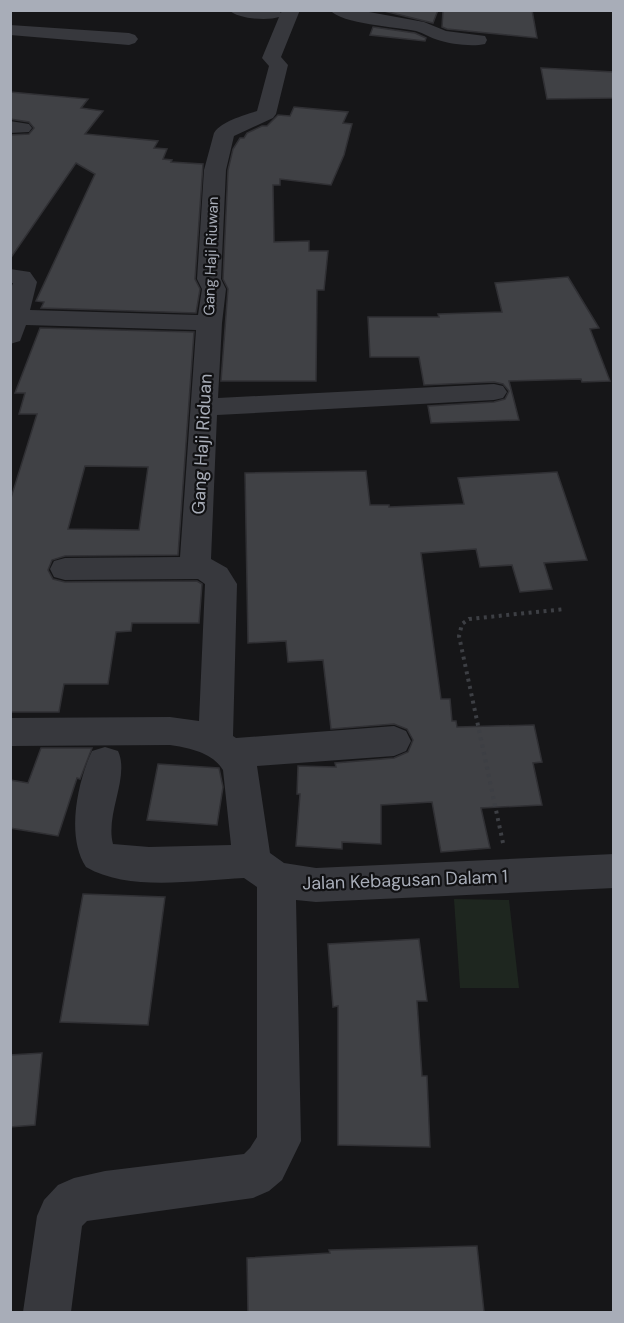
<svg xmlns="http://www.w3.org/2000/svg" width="624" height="1323" font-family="'DM Sans',sans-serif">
  <rect width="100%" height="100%" fill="#161618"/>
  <path fill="#1e261f" d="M454,899L509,900L519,988H460Z"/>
  <g fill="#404145" stroke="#303034" stroke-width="1.5" fill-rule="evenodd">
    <path d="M380,10H438L433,23Z"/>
    <path d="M443,10H532L537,38L447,29L442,27Z"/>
    <path d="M373,27L415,33L426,38L425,41L370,35Z"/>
    <path d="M541,68L614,72V98L547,99Z"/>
    <path d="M10,92L88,99L81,108L103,111L85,134L158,141L154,148L167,149L163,159L172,160L171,162L203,164L195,279L200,289L196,313L41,308L44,302L36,301L95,174L76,163L10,259V135L29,134L34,128L29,122L10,119Z"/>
    <path d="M294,107L348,112L343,123L352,124L344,155L331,185L280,179V185H273L274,242L309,241V251H328L324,290H317L316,381H221L228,289L223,279L228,170L233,149L240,138H244L247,133L262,126H267L278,115L290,116Z"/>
    <path d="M568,277L599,328L590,329L610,381L582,382L581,379L509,381L519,420L431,423L428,406L494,402L505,399L509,391L503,384L494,382L424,385L419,357H370L368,317H439L438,314L502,312L495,283Z"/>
    <path d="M40,328L194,332L178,555L65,556L52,560L48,570L53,579L65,582L197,581L202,584L199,623H132L131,631L116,632L108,684H64L59,712H10V501L37,414H19L25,393H15ZM85,466L148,467L139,530L68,529Z"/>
    <path d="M366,471L370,505H389V507L464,504L458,478L557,472L587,560L544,563L552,589L520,592L512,565L480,567L476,549L421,553L441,699H450L452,721H456L457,727L534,725L542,762L533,763L542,805L481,808L490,848L441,852L432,802L381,805V844L342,842V849L296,846L300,794H297L298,766L336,767L335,763L394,758L408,752L413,740L407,729L394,724L331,729L323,660L288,662L286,641L248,643L245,473Z"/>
    <path d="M41,748H92L80,779L77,778L58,836L10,828V780L28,783Z"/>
    <path d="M158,764L219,768L223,787L217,825L147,820Z"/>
    <path d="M83,894L165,897L148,1025L60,1022Z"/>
    <path d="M419,939L427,1001H417L422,1076H427L430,1147L338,1145V1006L333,1007L328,944Z"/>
    <path d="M42,1053L35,1125L10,1127V1055Z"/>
    <path d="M477,1246L484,1312H248L247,1258L330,1253L329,1250Z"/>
  </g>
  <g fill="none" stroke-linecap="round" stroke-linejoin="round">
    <path stroke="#3d3f44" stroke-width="4" stroke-dasharray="3 4.5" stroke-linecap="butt" d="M503,843L459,636L462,624L469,619L565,609"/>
    <g fill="#37383d" fill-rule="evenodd">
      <path d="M229,10H278L281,13L282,10H300L281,57L288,65L276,114L273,118L234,136L226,170L221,279L226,289L222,323L218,398L494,384L503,386L507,392L503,398L494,400L217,415L211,559L227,568L237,584L233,736L236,738L394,726L406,731L411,741L406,751L394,756L257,766L270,853L284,863L316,868L614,854V888L316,902L296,900L301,1141L282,1180L269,1191L253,1198L87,1221L82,1226L71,1312H23L37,1216L44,1200L58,1185L74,1178L105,1171L244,1154L250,1148L257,1137V887L244,878C196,880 128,892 86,867C66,837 77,783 92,751L105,747L118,751C130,777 105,814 113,844L149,847L231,845L223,770C212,752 189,748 170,745L10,746V718L170,717L199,721L205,584L198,579L65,580L54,577L50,569L54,561L65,558L180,557L196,330L26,325L20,341L10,344V291L13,283H10V269L30,272L37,282L30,310L198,315L202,289L197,279L204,170L214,133C222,121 243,116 257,111L269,66L262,58L279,17C268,21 237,19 229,10Z"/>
      <path d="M330,10H358L424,22L446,31L485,36L487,40L485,44C472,47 450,44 438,40C430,38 424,33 416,31C397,27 341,24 330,10Z"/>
      <path d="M10,25L129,33L135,35L138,39L135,43L129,45L10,35Z"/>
      <path d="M10,121L29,124L32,128L29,132L10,133Z"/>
    </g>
  </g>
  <g text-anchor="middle" stroke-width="4.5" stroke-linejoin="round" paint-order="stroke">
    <g font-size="15" fill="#a8adb8" stroke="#111113">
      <text transform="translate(211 256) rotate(-88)" y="5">Gang Haji Riuwan</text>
    </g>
    <g font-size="18" fill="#a8adb8" stroke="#111113">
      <text transform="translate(202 444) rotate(-87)" y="6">Gang Haji Riduan</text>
      <text transform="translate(405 880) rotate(-2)" y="6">Jalan Kebagusan Dalam 1</text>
    </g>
  </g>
  <rect width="624" height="1323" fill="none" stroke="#a8adb8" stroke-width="24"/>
</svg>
